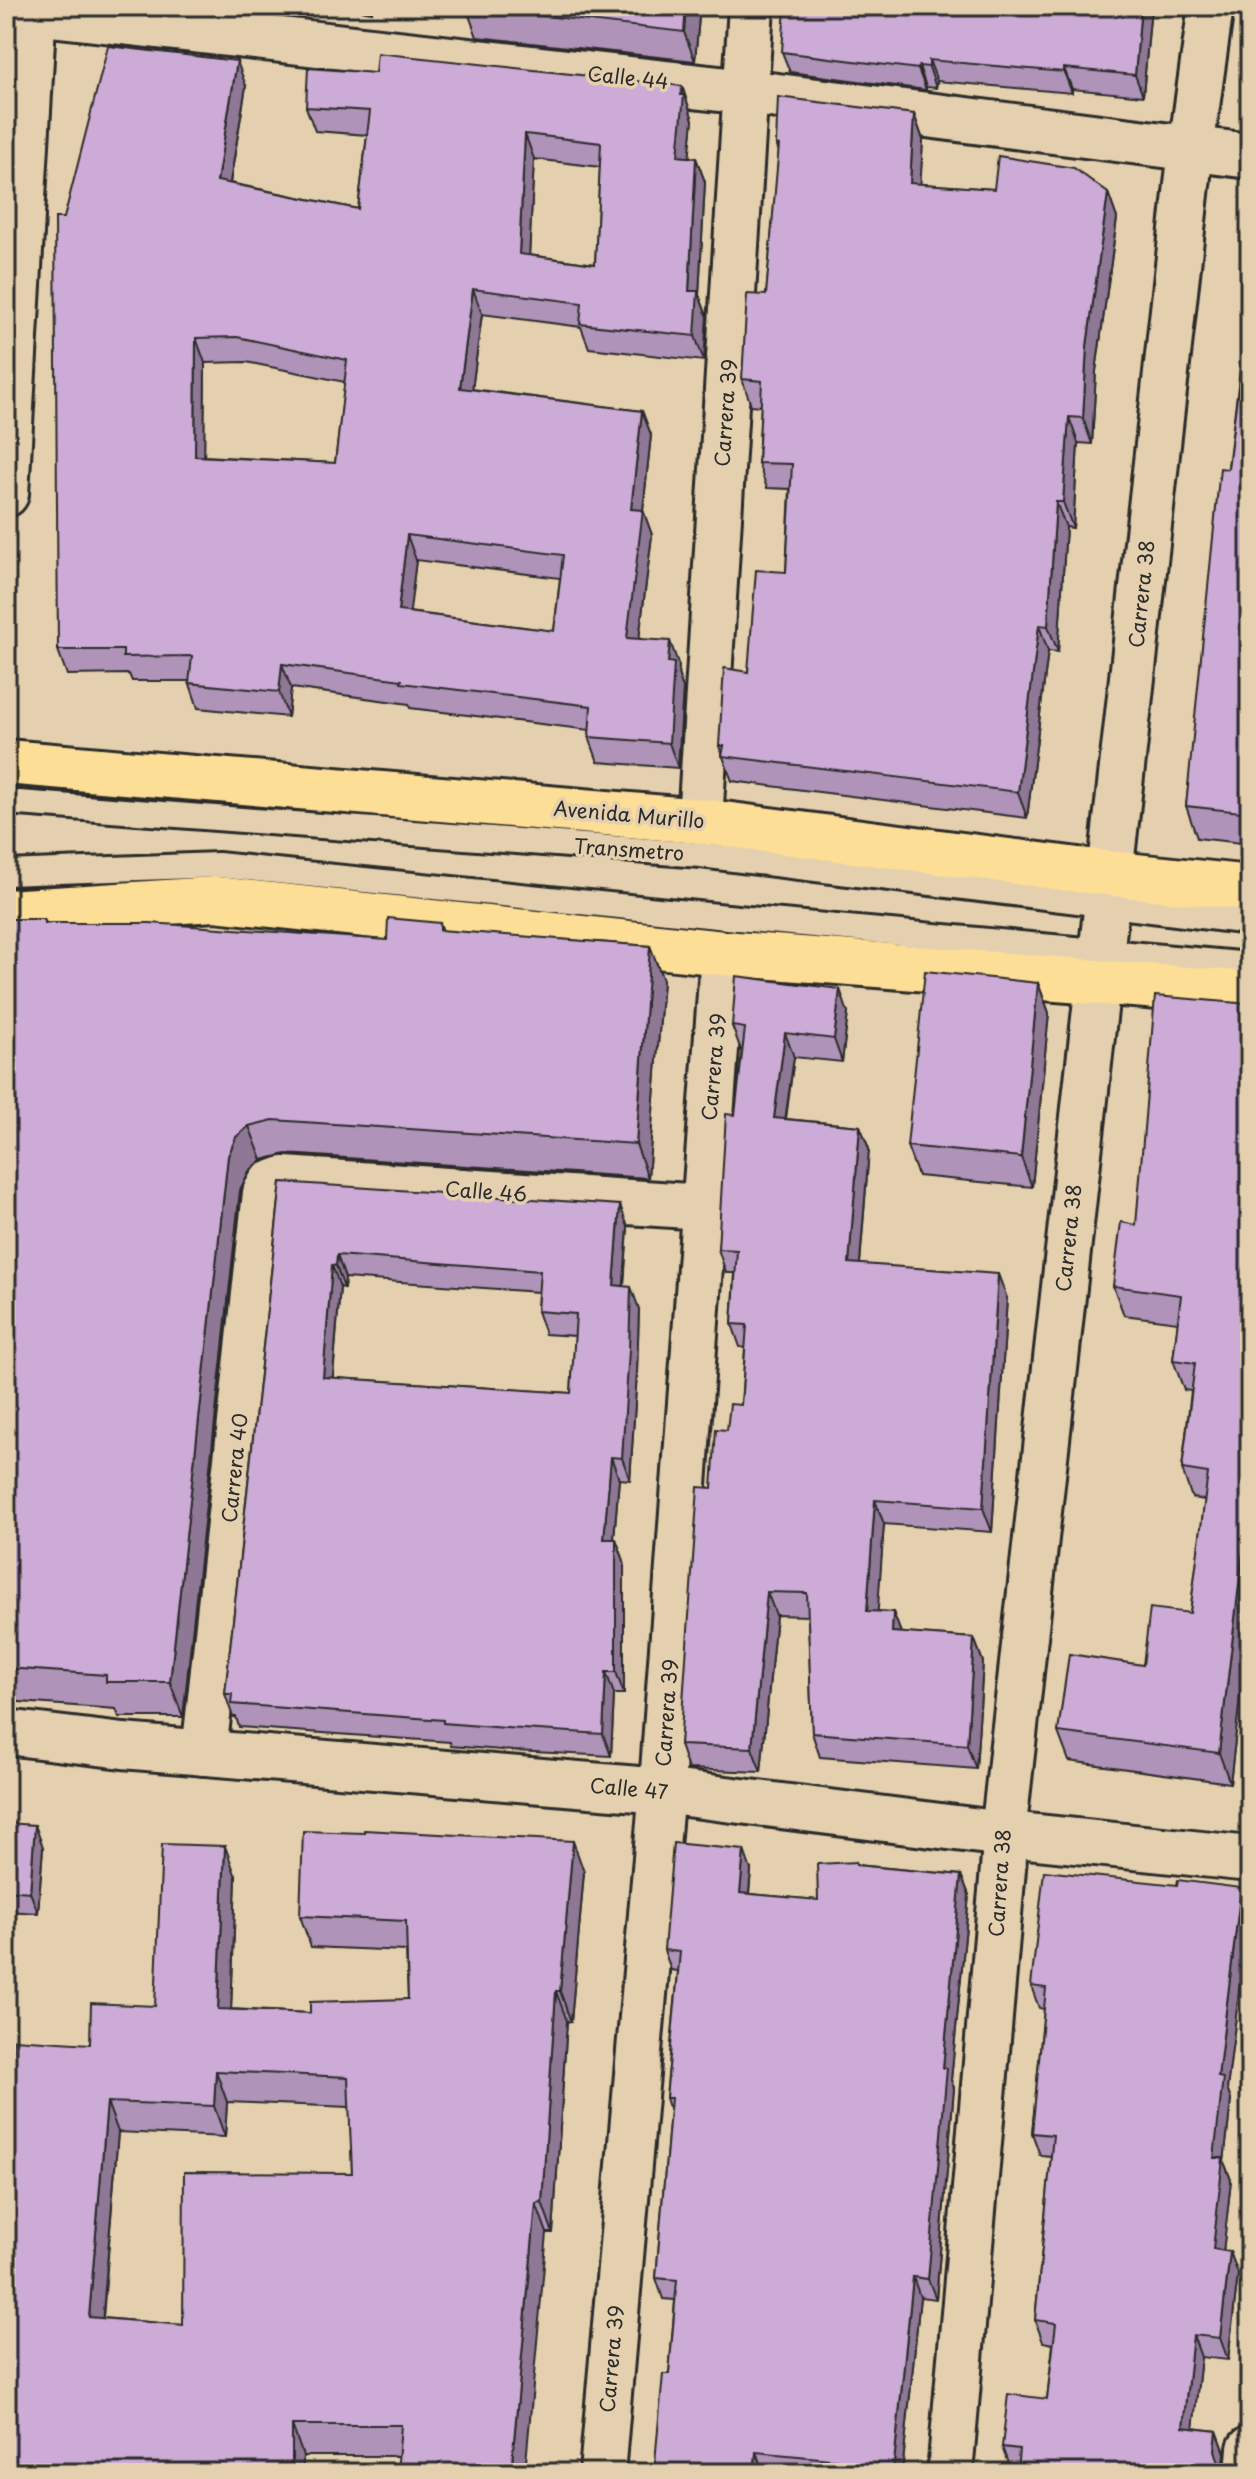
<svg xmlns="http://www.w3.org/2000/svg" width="1256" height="2479" font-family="'Playpen Sans',sans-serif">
  <rect width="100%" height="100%" fill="#e4d0ae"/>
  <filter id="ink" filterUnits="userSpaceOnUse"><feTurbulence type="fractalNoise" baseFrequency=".0125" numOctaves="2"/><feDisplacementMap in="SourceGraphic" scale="16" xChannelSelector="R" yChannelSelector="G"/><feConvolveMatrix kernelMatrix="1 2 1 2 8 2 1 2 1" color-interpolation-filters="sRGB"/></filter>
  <g filter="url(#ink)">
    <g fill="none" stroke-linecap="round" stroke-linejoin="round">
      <defs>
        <g id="service">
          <path d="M6,802L701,855L1250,922"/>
          <path d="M6,873L218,865L727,917L1250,965"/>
        </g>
        <g id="minor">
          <path d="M6,9L746,92L1250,156"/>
          <path d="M700,821L751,6"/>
          <path d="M6,1732L123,1746L662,1791L980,1831L1250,1859"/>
          <path d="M204,1753L265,1193L270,1184L284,1179L703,1207"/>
          <path d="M602,2473L660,1812L723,953"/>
          <path d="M1248,2473L1250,2449"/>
        </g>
        <path id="tertiary" d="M6,494L34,6"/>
        <path id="secondary" d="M950,2473L1004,1857L1003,1834L1191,149L1211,6"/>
        <g id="primary">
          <path d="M6,762L700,821L1078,870L1250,888"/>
          <path d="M6,912L215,899L723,953L1250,994"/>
        </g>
      </defs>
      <use href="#service" stroke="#2b2b2b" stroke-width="30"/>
      <use href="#minor" stroke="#2b2b2b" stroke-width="50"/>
      <use href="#tertiary" stroke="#2b2b2b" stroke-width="50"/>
      <use href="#secondary" stroke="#2b2b2b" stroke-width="50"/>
      <use href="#primary" stroke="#2b2b2b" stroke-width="50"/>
      <use href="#service" stroke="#e4d0ae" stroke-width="24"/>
      <use href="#minor" stroke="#e4d0ae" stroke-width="44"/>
      <use href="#tertiary" stroke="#e4d0ae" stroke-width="44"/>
      <use href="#secondary" stroke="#e4d0ae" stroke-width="44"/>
      <use href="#primary" stroke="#fdde96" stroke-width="44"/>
    </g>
    <g fill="#af93b8" stroke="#2b2b2b" stroke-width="2" fill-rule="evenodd">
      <path d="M339,6H373L372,12Z"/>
      <path d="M454,6H700L695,61L477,37L466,7Z"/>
      <path d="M1151,6L1143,96L1072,89V93L937,81L936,88L926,87V90L790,72L782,52Z"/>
      <path d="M375,73L682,86L693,120L689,157L696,158L705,182L699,295L707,316L704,361L589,348L581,327L482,314L472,389L642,411L651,435L643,510L652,535L639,639L679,666L678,674L683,688L678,768L598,762L589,737L590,730L410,708L409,704L291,688L288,717L198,708L189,681H132L129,674L67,675L58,650L64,218L246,86L230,183L358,209L367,135L315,131L306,107ZM534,159L600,167L595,264L529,255ZM246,362L345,382L335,463L204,456L205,363ZM416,560L560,578L554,631L409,612Z"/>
      <path d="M914,114L923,140L920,184L994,189L1108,193L1117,218L1096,371L1092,444L1078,443L1073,528L1066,527L1058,652L1048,651L1027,818L732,781L719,746L786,572L790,489L767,488L758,463L761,406L751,405L742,379L766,295L779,152L776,144Z"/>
      <path d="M1250,241V844L1197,838L1186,806L1246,321L1242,309Z"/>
      <path d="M6,919H44L46,923L387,940L440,923L443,931L650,946L663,980L648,1178L286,1154L262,1160L249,1171L240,1190L183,1717H119L116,1709L6,1701Z"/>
      <path d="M1038,983L1049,1013L1032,1187L918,1176L907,1146Z"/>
      <path d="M1250,1004V1611L1230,1783L1069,1761L1058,1732L1143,1665L1190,1613L1205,1500L1192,1498L1182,1469L1191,1391L1184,1390L1173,1360L1178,1322L1124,1315L1113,1286Z"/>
      <path d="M848,1013L842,1062L794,1057L786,1119L860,1126L869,1149L860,1264L1007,1298L992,1532L884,1524L877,1611L893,1612L901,1633L974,1638L983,1662L976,1769L820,1757L812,1733L808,1616L776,1615L761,1772L688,1769L680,1745L712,1488L727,1430L741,1405L745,1348L740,1347L732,1324L735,1273H726L718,1249L743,1050H741L732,1026Z"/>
      <path d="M281,1182L628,1227L624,1286L639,1309L637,1372L630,1480L619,1479L614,1539H616L624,1561V1694H614L611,1756L514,1751L451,1746L450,1742L239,1727L236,1717H233L225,1694ZM345,1278L538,1292L537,1311L545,1334L575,1336L571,1393L333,1378L340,1287L344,1288Z"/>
      <path d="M6,1823L43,1847L38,1913L6,1911Z"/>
      <path d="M856,1862L857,1865L961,1875L969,1895L951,2080L954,2088L936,2299L920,2297L902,2473H654L669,2374L675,2300L663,2299L656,2278L670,2111L666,2098L678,1971L671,1970L664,1950L751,1870L749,1894L818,1900Z"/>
      <path d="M584,1872L571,2022L567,2021L553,2233H547L398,2456H303V2473H6L12,2085L90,2044L155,2006L236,1877L231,2009L310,2013L408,1999L406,1951L311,1947L300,1916ZM227,2102L350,2107L352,2173L183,2325L103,2318L118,2132L225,2137Z"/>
      <path d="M1249,1910L1227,2089L1231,2100L1224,2162L1231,2180L1223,2251L1230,2252L1238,2274L1228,2360L1201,2357L1193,2428L1217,2431L1225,2453L1223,2473L1010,2469L1002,2447L1047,2399L1053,2344L1043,2342L1035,2320L1051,2156L1040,2155L1032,2133L1044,2009L1039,2008L1031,1986Z"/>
    </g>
    <g fill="#8f7896" stroke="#2b2b2b" stroke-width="2">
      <path d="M686,6H700L695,61L684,32Z"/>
      <path d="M1141,6H1151L1143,96L1135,75Z"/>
      <path d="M929,60L937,81L936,88L929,67Z"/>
      <path d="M237,61L246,86L226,206L217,181Z"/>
      <path d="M919,66L926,87V90L918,69Z"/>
      <path d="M1064,68L1072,89V93L1064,72Z"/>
      <path d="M682,86L693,120L687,181L678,156Z"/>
      <path d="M914,114L923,140L919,209L910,183Z"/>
      <path d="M525,134L534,159L528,279L519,254Z"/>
      <path d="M696,158L705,182L699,295L707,316L704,361L695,336L689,291Z"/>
      <path d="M1108,193L1117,218L1096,371L1092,444L1083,418L1087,346Z"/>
      <path d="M473,289L482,314L469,413L460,388Z"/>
      <path d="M196,338L205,363L204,481L195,456Z"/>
      <path d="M642,411L651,435L643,510L652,535L636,663L627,638L631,509Z"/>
      <path d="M1069,417L1078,443L1073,528L1063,502Z"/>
      <path d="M1056,502L1066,527L1058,652L1048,626Z"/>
      <path d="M407,535L416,560L407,636L398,611Z"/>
      <path d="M1039,625L1048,651L1027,818L1018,792Z"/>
      <path d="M670,641L679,666L678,674L683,688L678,768L669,743L668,662Z"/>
      <path d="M282,664L291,688L288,717L279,692Z"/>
      <path d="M650,946L663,980L648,1178L636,1144Z"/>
      <path d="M1038,983L1049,1013L1032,1187L1021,1157Z"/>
      <path d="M840,989L848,1013L842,1062L834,1039Z"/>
      <path d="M785,1033L794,1057L782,1142L774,1118Z"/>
      <path d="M249,1126L262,1160L249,1171L240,1190L183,1717L170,1682L228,1156L236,1137Z"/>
      <path d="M860,1126L869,1149L858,1287L849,1263Z"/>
      <path d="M620,1205L628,1227L622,1308L614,1285Z"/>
      <path d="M337,1255L345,1278L344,1288L336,1266Z"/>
      <path d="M332,1265L340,1287L331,1399L323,1377Z"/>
      <path d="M998,1274L1007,1298L992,1532L983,1508Z"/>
      <path d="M631,1287L639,1309L637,1372L630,1480L622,1458Z"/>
      <path d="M611,1457L619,1479L612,1561L604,1539Z"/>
      <path d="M1250,1492V1611L1230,1783L1219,1753Z"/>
      <path d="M875,1500L884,1524L876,1635L867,1611Z"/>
      <path d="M616,1539L624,1561V1694L616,1672Z"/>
      <path d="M767,1592L776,1615L761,1772L752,1748Z"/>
      <path d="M893,1612L902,1636L892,1632Z"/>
      <path d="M974,1638L983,1662L976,1769L967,1745Z"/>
      <path d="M606,1672L614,1694L611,1756L603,1734Z"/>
      <path d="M35,1825L43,1847L38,1913L30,1892Z"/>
      <path d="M573,1841L584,1872L571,2022L560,1991Z"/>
      <path d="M225,1846L236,1877L230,2039L218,2009Z"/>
      <path d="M744,1850L751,1870L747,1913L740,1893Z"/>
      <path d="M961,1875L969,1895L951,2080L954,2088L936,2299L928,2279L943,2068Z"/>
      <path d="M1241,1888L1249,1910L1227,2089L1231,2100L1224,2162L1231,2180L1221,2271L1213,2249L1214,2158L1218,2077Z"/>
      <path d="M556,1991L567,2021L553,2233L542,2202Z"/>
      <path d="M216,2071L227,2102L225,2137L214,2106Z"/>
      <path d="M107,2102L118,2132L100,2348L89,2317Z"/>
      <path d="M536,2203L547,2233L525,2473H511Z"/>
      <path d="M1230,2252L1238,2274L1228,2360L1220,2338Z"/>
      <path d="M913,2277L920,2297L902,2473H893Z"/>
      <path d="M1193,2335L1201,2357L1191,2449L1183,2427Z"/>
      <path d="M292,2425L303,2456V2473H292Z"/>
      <path d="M1217,2431L1225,2453L1223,2473H1218L1215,2450Z"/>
      <path d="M756,2452L764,2473H754Z"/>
    </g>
    <g fill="#ccabd6" stroke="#2b2b2b" stroke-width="2" fill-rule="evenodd">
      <path d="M467,6H686L684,32L466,7Z"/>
      <path d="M785,6H1141L1135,75L1064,68V72L929,60V67L919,66L918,69L782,52Z"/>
      <path d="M108,46L237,61L217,181L358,209L370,111L306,107L308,68L375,73L377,53L682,86L681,95H684L678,156L696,158L689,291H698L695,336L580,324L582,303L473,289L460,388L642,411L631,509L643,510L627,638L670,641L668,662L674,663L669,743L589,737L591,706L401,683L402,680L282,664L279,692L189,683L192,656L123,657V650H58L55,218H64ZM525,134L601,143L595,264L519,254ZM237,337L347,360L335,463L195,456L196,338ZM407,535L563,555L554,631L398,611Z"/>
      <path d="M778,97L914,114L910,183L994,189L998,156L1074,168L1108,193L1087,346L1083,418L1069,417L1063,502H1056L1048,626L1039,625L1018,792L722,756L724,746H719L724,668L748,672L756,570L786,572L792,464L758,463L762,381L742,379L747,294L766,295L779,145L776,144Z"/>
      <path d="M1250,241V813L1186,806L1220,468L1228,469L1248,309H1242Z"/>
      <path d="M388,918L440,923V930L650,946L636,1144L273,1120L249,1126L236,1137L228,1156L170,1682H106V1675L6,1668V919H44V923H150L387,940Z"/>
      <path d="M925,971L1038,983L1021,1157L907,1146Z"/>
      <path d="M736,976L840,989L834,1039L785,1033L774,1118L860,1126L849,1263L998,1274L983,1508L875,1500L867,1611L893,1612L892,1632L974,1638L967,1745L812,1733L807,1593L767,1592L752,1748L680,1745L698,1487L712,1488L716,1429L727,1430L730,1404L741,1405L747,1325L732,1324L737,1250L718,1249L726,1114L735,1115L745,1028L732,1026Z"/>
      <path d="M1155,996L1250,1004V1492L1219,1753L1058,1732L1069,1654L1143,1665L1150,1608L1190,1613L1208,1473L1182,1469L1195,1363L1173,1360L1181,1295L1113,1286L1121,1222L1136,1225Z"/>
      <path d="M281,1182L620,1205L614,1285L631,1287L629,1350L622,1458L611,1457L604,1539H616V1672H606L603,1734L506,1728L443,1723V1720L231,1704L232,1694H225ZM337,1255L540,1271L537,1311L576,1314L571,1393L323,1377L332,1265L336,1266Z"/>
      <path d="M6,1823L35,1825L30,1892L6,1890Z"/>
      <path d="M364,1830L573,1841L560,1991H556L542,2202L536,2203L511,2473H397L401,2425H292V2473H6V2085H12L14,2039L90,2044L91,2003L155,2006L162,1844L225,1846L218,2009L310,2013V2002L408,1999L406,1921L300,1916L303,1831L364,1833ZM216,2071L348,2077L352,2173L184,2172L183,2325L89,2317L107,2102L214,2106Z"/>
      <path d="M673,1843L744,1850L740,1893L818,1900L817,1864L856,1862V1865L961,1875L943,2068H947L928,2279L913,2277L893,2473H847L848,2463L841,2460L756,2452L754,2473H654L663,2374H669L677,2280L656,2278L671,2098H666L680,1952L664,1950Z"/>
      <path d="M1044,1871L1177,1885L1178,1880L1241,1888L1218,2077L1223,2078L1214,2158H1223L1213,2249L1230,2252L1220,2338L1193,2335L1183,2427L1217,2431L1215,2450L1219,2463L1218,2473H1017L1019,2449L1002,2447L1008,2394L1047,2399L1056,2323L1035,2320L1053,2135L1032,2133L1046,1988L1031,1986Z"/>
    </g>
  </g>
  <g text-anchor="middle" stroke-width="7" stroke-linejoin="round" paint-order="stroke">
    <g font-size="20" fill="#2b2b2b" stroke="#e4d0ae">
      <text transform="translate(628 78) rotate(6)" y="7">Calle 44</text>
      <text transform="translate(726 413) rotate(-86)" y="7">Carrera 39</text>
      <text transform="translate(1142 594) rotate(-84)" y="7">Carrera 38</text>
      <text transform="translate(629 815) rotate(5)" y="7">Avenida Murillo</text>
      <text transform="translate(629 850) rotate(4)" y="7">Transmetro</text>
      <text transform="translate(714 1067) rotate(-85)" y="7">Carrera 39</text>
      <text transform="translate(486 1192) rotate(4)" y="7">Calle 46</text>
      <text transform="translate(1069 1238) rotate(-84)" y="7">Carrera 38</text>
      <text transform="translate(235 1468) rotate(-84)" y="7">Carrera 40</text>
      <text transform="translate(667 1713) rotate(-86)" y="7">Carrera 39</text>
      <text transform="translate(629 1789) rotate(5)" y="7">Calle 47</text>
      <text transform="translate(1000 1883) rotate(-86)" y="7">Carrera 38</text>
      <text transform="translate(612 2359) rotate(-85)" y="7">Carrera 39</text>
    </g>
  </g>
  <rect width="1256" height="2479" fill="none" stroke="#e4d0ae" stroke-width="32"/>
  <rect x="16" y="16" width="1224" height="2447" fill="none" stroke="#2b2b2b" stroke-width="3" filter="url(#ink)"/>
</svg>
